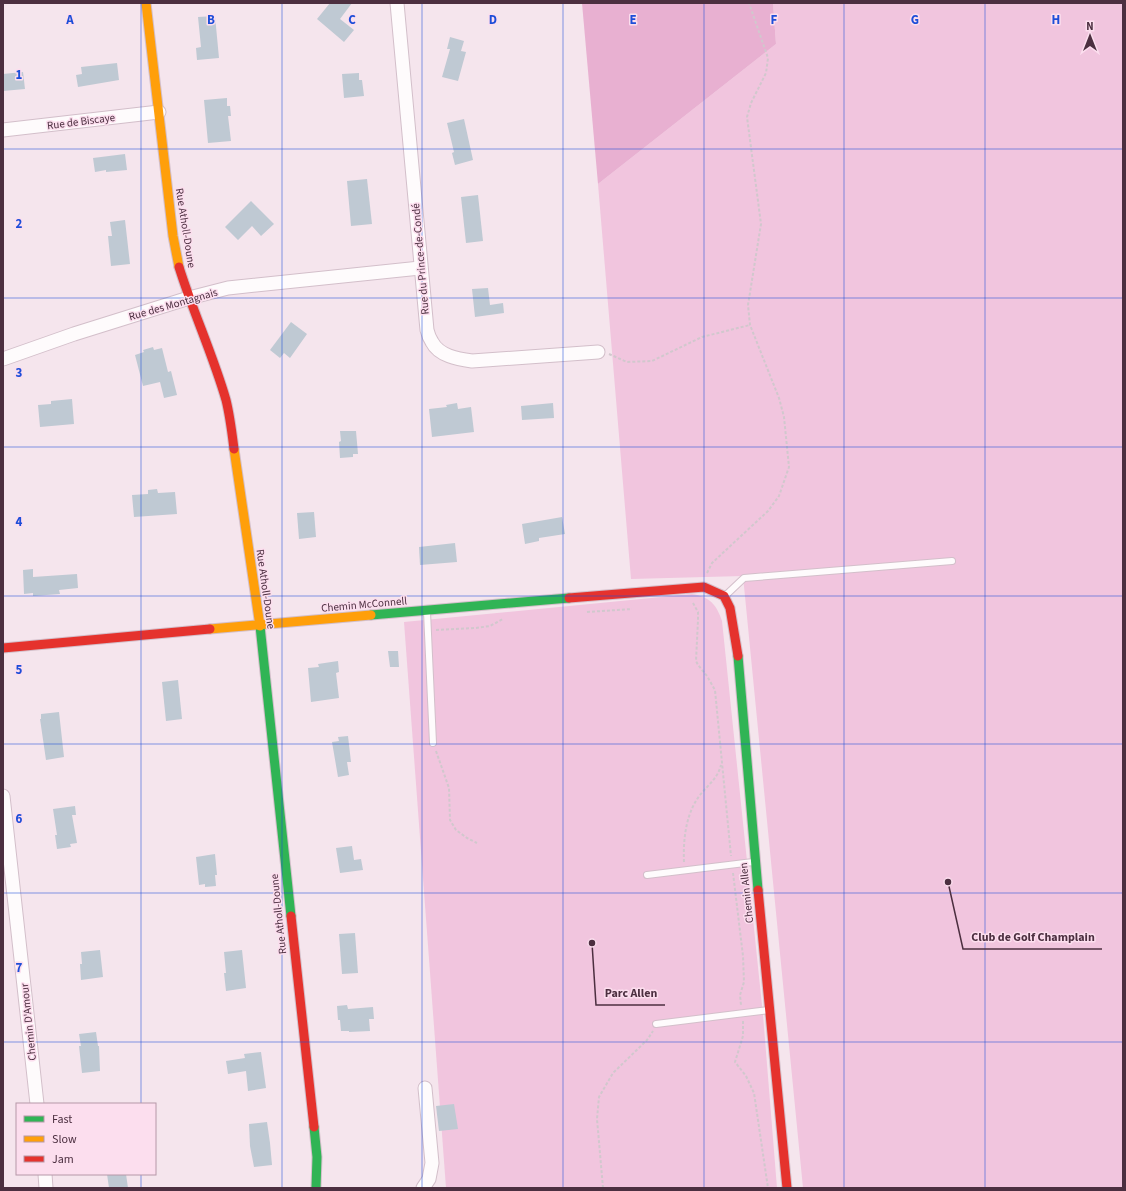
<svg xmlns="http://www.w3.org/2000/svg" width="1126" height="1191" font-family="'Source Sans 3',sans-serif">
  <rect width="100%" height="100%" fill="#f5e5ed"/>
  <g fill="#f1c5de">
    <path d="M773,3H1123V1188H803L743,576L631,579L598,184L776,44Z"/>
    <path d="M692,594C710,597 716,604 722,621L763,1015L777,1188H446L404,622Z"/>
  </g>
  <path fill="#e8b0d1" d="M582,3H773L776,44L598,184Z"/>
  <g fill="#bfc9d3">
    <path d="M330,3H352L340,19L354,30L344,42L317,19Z"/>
    <path d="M215,16L219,58L197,60L196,48L201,47L198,17Z"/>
    <path d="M450,37L464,41L461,51L466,52L458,81L442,77L450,49H447Z"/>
    <path d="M117,63L119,80L78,87L76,75L82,74L81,67Z"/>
    <path d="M23,72L25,89L3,91V74Z"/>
    <path d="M359,73V80H362L364,96L344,98L342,74Z"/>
    <path d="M227,98V106H230L231,116H228L231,141L208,143L204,100Z"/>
    <path d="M464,119L473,160L455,165L452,153L454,152L447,123Z"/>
    <path d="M125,154L127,170L106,172V170L95,172L93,158Z"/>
    <path d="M367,179L372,224L351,226L347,181Z"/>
    <path d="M478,195L483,241L466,243L461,197Z"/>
    <path d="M251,201L274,224L261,236L252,226L238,240L225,227Z"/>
    <path d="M125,220L130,264L111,266L108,236H112L110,222Z"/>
    <path d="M488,288L490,305L503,303L504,313L475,317L472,289Z"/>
    <path d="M291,322L307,334L290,358L284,353L280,358L270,350Z"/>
    <path d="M153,347L154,350L162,348L168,372L171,371L177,395L164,398L160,382L143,386L135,355L144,352L143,350Z"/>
    <path d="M72,399L74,424L40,427L38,405L51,404V401Z"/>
    <path d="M457,403L458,409L471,407L474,432L432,437L429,409L447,407L446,405Z"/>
    <path d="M553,403L554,418L522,420L521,406Z"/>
    <path d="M340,431H356L358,454H353V457L340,458L339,442L341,441Z"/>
    <path d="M157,489L158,493L175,492L177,514L134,517L132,495L148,494V490Z"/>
    <path d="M314,512L316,537L299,539L297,513Z"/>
    <path d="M562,517L565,534L539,538V541L525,544L522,524Z"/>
    <path d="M455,543L457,562L420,565L419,547Z"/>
    <path d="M33,569V577L77,574L78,588L59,590L60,594L33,596V593L24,594L23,570Z"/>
    <path d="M388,651H398L399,667H390Z"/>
    <path d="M338,661L339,672L336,673L339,698L311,702L308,668L319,667L318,664Z"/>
    <path d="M178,680L182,719L166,721L162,682Z"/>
    <path d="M59,712L64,757L46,760L40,719H41V714Z"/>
    <path d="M348,736L351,762H347L349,775L338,777L332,742L339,741L338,737Z"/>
    <path d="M75,806L76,815H72L77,843L70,844L71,847L57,849L55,835H57L53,809Z"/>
    <path d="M352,846L354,860L361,859L363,870L340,873L336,848Z"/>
    <path d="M215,854L217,875H215L216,886L205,887V884L199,885L196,857Z"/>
    <path d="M355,933L358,973L342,974L339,934Z"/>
    <path d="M100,950L103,977L81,980L80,964H82L81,952Z"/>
    <path d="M242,950L246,988L226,991L224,973H226L224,952Z"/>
    <path d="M347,1005L348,1009L373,1007L374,1019H369L370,1031L349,1032V1031H341L340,1020H338L337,1006Z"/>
    <path d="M96,1032L98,1046H99L100,1071L82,1073L79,1046H81L79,1034Z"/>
    <path d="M261,1052L266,1088L248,1091L246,1071L228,1074L226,1061L245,1058L244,1054Z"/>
    <path d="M454,1104L458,1129L439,1131L436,1106Z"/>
    <path d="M267,1122L270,1143L272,1165L254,1167L250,1146L249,1124Z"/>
    <path d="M107,1174H126L128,1188H109Z"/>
  </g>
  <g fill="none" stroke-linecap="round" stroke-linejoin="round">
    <defs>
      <g id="lane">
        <path d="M726,595L744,578L952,561"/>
        <path d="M427,612L433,743"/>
        <path d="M647,875L753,862"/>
        <path d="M656,1024L769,1010"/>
      </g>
      <g id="street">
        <path d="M397,3L427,330C428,334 430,339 432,342C439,356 458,359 472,361L598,352"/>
        <path d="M3,130L159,112"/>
        <path d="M3,359L74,334L189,298L228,288L420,268"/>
        <path d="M3,796L37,1104"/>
        <path d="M45,1174L46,1188"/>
        <path d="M423,1188L429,1179L432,1163L425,1088"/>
      </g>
      <g id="fast">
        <path d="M371,615L569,598"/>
        <path d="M260,626L291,916"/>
        <path d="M738,656L758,890"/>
        <path d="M314,1127L317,1157L316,1188"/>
      </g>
      <g id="slow">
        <path d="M146,3L173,236L179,267"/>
        <path d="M234,449L260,626"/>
        <path d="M210,629L371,615"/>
      </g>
      <g id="jam">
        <path d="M179,267C193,312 213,355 226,400C230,416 232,433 234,449"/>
        <path d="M569,598L704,587L724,596L730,608L738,656"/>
        <path d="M3,648L210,629"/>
        <path d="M758,890L787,1188"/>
        <path d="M291,916L314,1127"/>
      </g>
    </defs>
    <use href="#lane" stroke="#d3bfca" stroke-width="8"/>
    <use href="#street" stroke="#d3bfca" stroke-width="15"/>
    <use href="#fast" stroke="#d3bfca" stroke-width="11"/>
    <use href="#slow" stroke="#d3bfca" stroke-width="11"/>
    <use href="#jam" stroke="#d3bfca" stroke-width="11"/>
    <g stroke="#d1c8cd" stroke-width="2" stroke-dasharray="3 2" stroke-linecap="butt">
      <path d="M609,354L627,362L652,361L702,337L750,325"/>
      <path d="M707,573L712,563L768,511L779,496L789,467L784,417L779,398L750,325L748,305L761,224L747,117L751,103L766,73L768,58L749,3"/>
      <path d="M693,603L698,612V620L696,661L698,665L707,676L715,690L731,856"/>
      <path d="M587,612L632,609"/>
      <path d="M436,630L476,628L490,626L503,619"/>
      <path d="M436,751L449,788L450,820L456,830L467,838L477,843"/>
      <path d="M684,862C683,839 686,813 700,795C708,785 718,778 721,765"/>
      <path d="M733,873L743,956L744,982L740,995L741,1005"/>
      <path d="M743,1021V1036L735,1062L746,1076L754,1093L768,1188"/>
      <path d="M603,1188L597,1119L599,1097L613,1073L647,1040L653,1031"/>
    </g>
    <use href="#lane" stroke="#fefbfc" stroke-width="6"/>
    <use href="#street" stroke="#fefbfc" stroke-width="13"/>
    <use href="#fast" stroke="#30b455" stroke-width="9"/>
    <use href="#slow" stroke="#ff9f0a" stroke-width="9"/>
    <use href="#jam" stroke="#e5322d" stroke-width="9"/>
  </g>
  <path fill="none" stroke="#1d4ed8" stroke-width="1" stroke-opacity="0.55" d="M141,3V1104M282,3V1188M422,3V1188M563,3V1188M704,3V1188M844,3V1188M985,3V1188M3,149H1123M3,298H1123M3,447H1123M3,596H1123M3,744H1123M3,893H1123M3,1042H1123M141,1174V1188"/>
  <g text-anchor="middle" stroke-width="3" stroke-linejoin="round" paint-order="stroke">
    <g font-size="11" fill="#4c2f40" stroke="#fcdeee">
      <text transform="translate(81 121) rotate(-7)" y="4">Rue de Biscaye</text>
      <text transform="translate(186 228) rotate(81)" y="4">Rue Atholl-Doune</text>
      <text transform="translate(420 259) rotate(-95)" y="4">Rue du Prince-de-Condé</text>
      <text transform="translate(173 304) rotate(-16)" y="4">Rue des Montagnais</text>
      <text transform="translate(266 589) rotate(82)" y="4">Rue Atholl-Doune</text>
      <text transform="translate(364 604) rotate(-5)" y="4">Chemin McConnell</text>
      <text transform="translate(746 893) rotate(-96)" y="4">Chemin Allen</text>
      <text transform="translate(278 914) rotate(-96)" y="4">Rue Atholl-Doune</text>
      <text transform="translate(28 1022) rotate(-96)" y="4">Chemin D'Amour</text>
    </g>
  </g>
  <g font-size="13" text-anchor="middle" font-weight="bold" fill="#1d4ed8" stroke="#fcdeee" stroke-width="3" stroke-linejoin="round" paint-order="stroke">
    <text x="70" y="24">A</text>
    <text x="211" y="24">B</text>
    <text x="352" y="24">C</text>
    <text x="493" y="24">D</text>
    <text x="633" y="24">E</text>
    <text x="774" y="24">F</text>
    <text x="915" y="24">G</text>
    <text x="1056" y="24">H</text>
    <text x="19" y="79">1</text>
    <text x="19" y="228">2</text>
    <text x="19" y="377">3</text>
    <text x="19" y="526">4</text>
    <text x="19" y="674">5</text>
    <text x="19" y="823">6</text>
    <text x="19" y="972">7</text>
  </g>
  <path fill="none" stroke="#4c2f40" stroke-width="1.5" d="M948 882L963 949H1102M592 943L596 1005H665"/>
  <g fill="#4c2f40" stroke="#fcdeee" stroke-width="1.5">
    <circle cx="948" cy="882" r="4"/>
    <circle cx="592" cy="943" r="4"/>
  </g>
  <g font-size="12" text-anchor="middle" font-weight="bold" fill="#4c2f40" stroke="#fcdeee" stroke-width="3" stroke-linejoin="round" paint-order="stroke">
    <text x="1033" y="941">Club de Golf Champlain</text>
    <text x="631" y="997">Parc Allen</text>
  </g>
  <rect width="1126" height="1191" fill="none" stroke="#4c2f40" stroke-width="8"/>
  <rect x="16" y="1103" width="140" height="72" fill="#fcdeee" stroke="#b698a8"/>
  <rect x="24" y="1116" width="20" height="6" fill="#30b455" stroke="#b698a8"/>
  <text x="52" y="1123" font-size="12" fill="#4c2f40">Fast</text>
  <rect x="24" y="1136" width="20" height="6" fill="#ff9f0a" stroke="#b698a8"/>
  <text x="52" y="1143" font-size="12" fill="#4c2f40">Slow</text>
  <rect x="24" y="1156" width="20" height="6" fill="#e5322d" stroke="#b698a8"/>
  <text x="52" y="1163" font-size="12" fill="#4c2f40">Jam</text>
  <g transform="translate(1090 36)" stroke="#fcdeee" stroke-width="3" paint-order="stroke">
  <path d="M0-3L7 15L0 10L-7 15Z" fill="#4c2f40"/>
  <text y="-6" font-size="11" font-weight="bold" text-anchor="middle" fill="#4c2f40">N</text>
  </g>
</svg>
